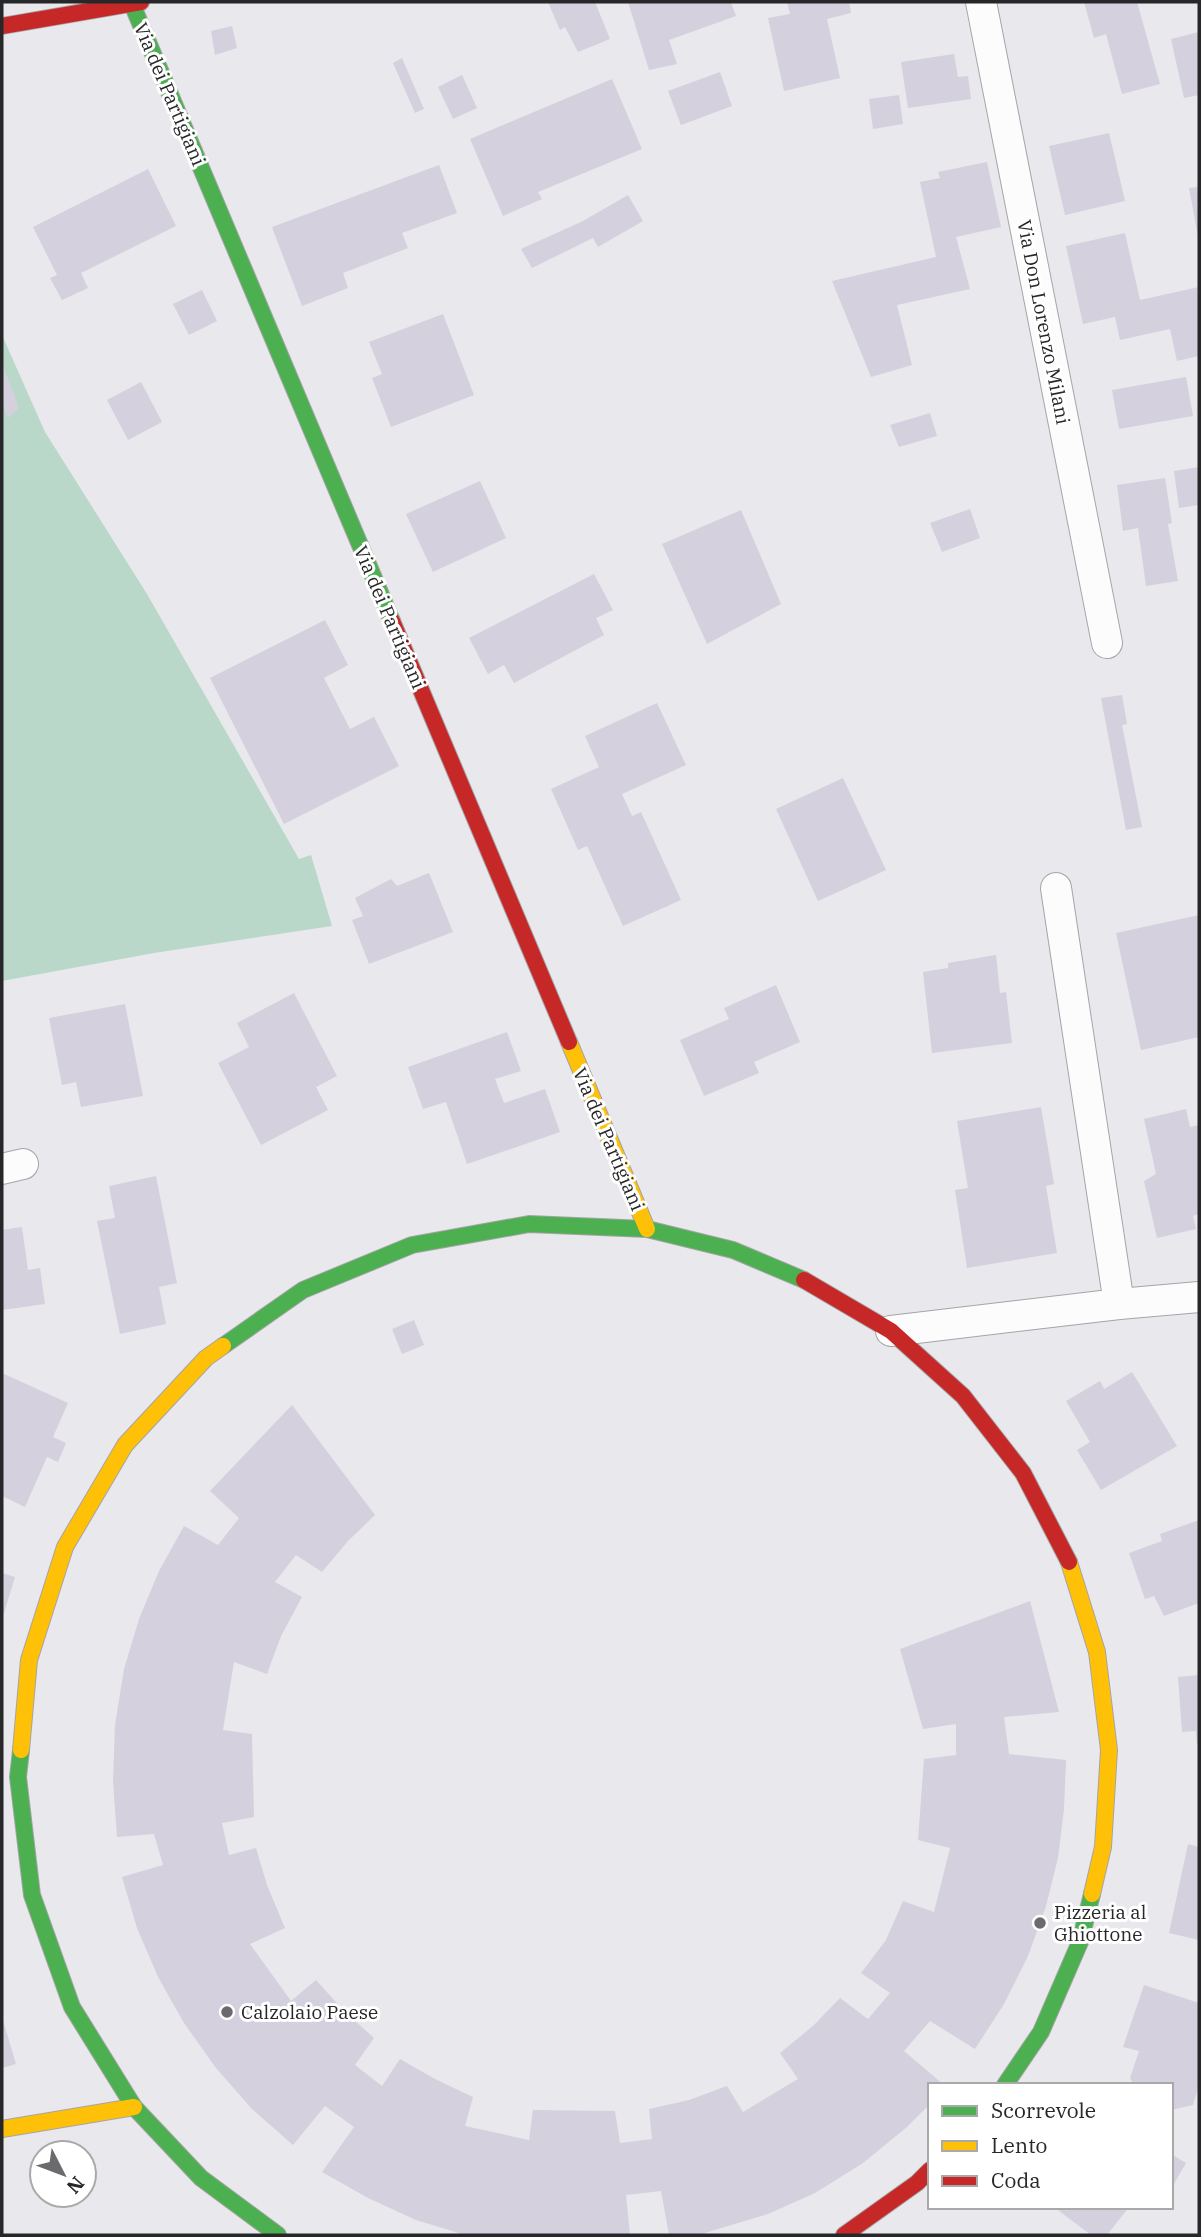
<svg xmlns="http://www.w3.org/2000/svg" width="1201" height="2237" font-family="'IBM Plex Serif',serif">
  <rect width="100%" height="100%" fill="#e9e8ed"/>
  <path fill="#bad8ca" d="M2,335L45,432L147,594L299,859L311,855L332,926L154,953L2,981Z"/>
  <g fill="#d5d0dd">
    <path d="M548,2H595L610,39L578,52L565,27L560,30Z"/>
    <path d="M628,2H731L736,16L669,40L677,64L649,70Z"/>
    <path d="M787,2H849L851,13L827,19L840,78L784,91L768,18L790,14Z"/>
    <path d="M1084,2H1137L1160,84L1122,94L1106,34L1094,38Z"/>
    <path d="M232,26L237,48L215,55L211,31Z"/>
    <path d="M1199,32V95L1184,98L1171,39Z"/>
    <path d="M954,54L958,77L968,76L971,99L908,108L901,62Z"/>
    <path d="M402,58L424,109L415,113L393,63Z"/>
    <path d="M720,72L732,106L681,125L668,91Z"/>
    <path d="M462,75L477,108L453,119L438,87Z"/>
    <path d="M612,79L642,149L538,192L542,199L503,216L470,139Z"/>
    <path d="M899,95L903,124L873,129L869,99Z"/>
    <path d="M1109,133L1125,201L1065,215L1049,146Z"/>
    <path d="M987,162L1001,227L956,237L970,289L897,305L912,365L871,377L832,281L936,257L920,182L940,178L938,172Z"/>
    <path d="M439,165L457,213L402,233L408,248L343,273L348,288L302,306L272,227Z"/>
    <path d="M148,169L176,226L81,273L88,288L62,300L50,278L57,275L33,227Z"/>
    <path d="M1199,187V236H1198L1189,188Z"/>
    <path d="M628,195L643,221L598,247L593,238L532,268L521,249L583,221Z"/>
    <path d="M1125,233L1140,300L1199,287V356L1177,361L1170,329L1120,340L1115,317L1083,324L1066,246Z"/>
    <path d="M202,290L217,321L189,335L173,304Z"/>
    <path d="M443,314L474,395L391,427L372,378L382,374L369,342Z"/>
    <path d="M2,363L19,408L8,418L2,402Z"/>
    <path d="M1186,377L1193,416L1119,429L1112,390Z"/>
    <path d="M141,382L162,422L128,440L107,400Z"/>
    <path d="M930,413L937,436L899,447L890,425Z"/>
    <path d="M1199,467V505L1179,508L1174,471Z"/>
    <path d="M1165,478L1172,523L1168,524L1178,581L1146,586L1138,528L1123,531L1117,485Z"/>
    <path d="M480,481L506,538L433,572L406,514Z"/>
    <path d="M970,509L980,538L942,552L930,523Z"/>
    <path d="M741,510L781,604L707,644L662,544Z"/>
    <path d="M594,574L613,610L596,618L604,635L514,683L504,665L488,674L469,638Z"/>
    <path d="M325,620L348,665L324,678L350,729L374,717L399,766L284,824L210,678Z"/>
    <path d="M1122,695L1127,724L1122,725L1142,827L1126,830L1101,698Z"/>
    <path d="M657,703L686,765L622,794L632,816L641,812L681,900L623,926L587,846L578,850L551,789L599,767L585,736Z"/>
    <path d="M843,778L886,870L818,901L776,809Z"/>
    <path d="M429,873L453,932L369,964L352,920L363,916L355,898L391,879L397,886Z"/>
    <path d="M1199,915V1037L1141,1050L1116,933Z"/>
    <path d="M996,955L1000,993L1006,992L1012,1043L932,1053L923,972L948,968V963Z"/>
    <path d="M776,985L800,1042L754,1062L759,1073L704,1096L680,1040L729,1019L724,1008Z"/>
    <path d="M294,993L337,1076L316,1087L328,1110L261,1145L218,1063L249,1047L237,1023Z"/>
    <path d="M125,1004L143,1096L81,1107L76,1082L62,1085L49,1018Z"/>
    <path d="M507,1032L521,1071L495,1079L504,1103L545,1089L560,1132L467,1164L446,1102L423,1109L408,1067Z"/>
    <path d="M1041,1107L1054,1184L1046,1186L1057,1253L967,1268L955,1190L968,1188L957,1121Z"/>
    <path d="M1186,1109L1190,1127L1199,1125V1214L1193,1216L1196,1229L1157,1238L1144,1181L1156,1174L1144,1119Z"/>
    <path d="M156,1176L177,1283L159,1287L166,1324L120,1334L97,1221L115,1218L109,1186Z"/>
    <path d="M22,1227L28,1270L40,1268L45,1304L2,1310V1230Z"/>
    <path d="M414,1320L424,1345L402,1354L392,1329Z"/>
    <path d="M1132,1372L1177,1446L1101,1490L1077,1450L1090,1442L1066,1401L1100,1381L1104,1389Z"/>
    <path d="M2,1373L68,1403L53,1437L66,1443L58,1462L47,1457L25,1507L2,1496Z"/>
    <path d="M292,1405L375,1515L348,1541L322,1572L296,1555L275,1582L302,1597L281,1636L267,1674L234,1662L223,1730L252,1734L254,1817L222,1823L229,1855L256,1848L267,1885L285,1928L250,1944L291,2001L316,1980L344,2011L374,2038L355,2065L382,2086L400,2059L435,2079L473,2097L465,2126L529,2140L533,2110L615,2111L620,2143L652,2139L649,2109L689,2100L727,2086L743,2112L798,2079L780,2053L813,2026L840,1998L868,2019L890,1993L861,1973L886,1940L903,1901L934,1912L950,1848L918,1840L924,1759L956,1755V1724L923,1729L900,1649L1030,1601L1059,1712L1004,1717L1009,1754L1066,1760L1064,1809L1058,1858L1046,1906L1028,1956L1004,2004L975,2049L930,2021L904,2051L944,2085H930V2104L907,2127L863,2163L815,2193L768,2214L698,2235H669L661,2191L626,2195L630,2235H465L416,2220L368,2198L322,2172L354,2127L325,2106L293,2145L252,2109L216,2068L184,2023L158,1977L137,1928L122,1877L163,1865L154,1834L117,1837L113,1781L115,1725L124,1669L139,1619L159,1571L184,1526L218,1545L239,1518L210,1491Z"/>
    <path d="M1199,1520V1603L1164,1616L1154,1596L1145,1599L1129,1553L1162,1541L1160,1534Z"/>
    <path d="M2,1573L15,1577L2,1620Z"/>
    <path d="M1199,1675V1744H1197L1196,1731L1182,1732L1178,1677Z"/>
    <path d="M1188,1844L1199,1847V1940L1169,1933Z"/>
    <path d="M1144,1985L1199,2003V2085L1193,2105L1171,2110V2085H1134L1130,2078L1139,2051L1123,2047Z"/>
    <path d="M2,2017L16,2064L2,2068Z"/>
    <path d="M1171,2154L1186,2163L1171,2189Z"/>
    <path d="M1054,2207H1129L1107,2235H1091Z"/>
  </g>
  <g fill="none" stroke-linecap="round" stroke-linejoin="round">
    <defs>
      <g id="street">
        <path d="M981,2L1107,643"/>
        <path d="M1056,888L1119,1304"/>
        <path d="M2,1169L23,1164"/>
        <path d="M891,1331L1119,1304L1199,1297"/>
      </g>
      <g id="fast">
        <path d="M132,4L392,621"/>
        <path d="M223,1346L303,1290L412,1245L529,1224L647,1229L733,1250L804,1280"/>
        <path d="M21,1750L18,1777L32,1895L72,2007L134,2107L201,2178L278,2235"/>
        <path d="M1005,2085L1041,2032L1080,1942L1092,1894"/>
      </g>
      <g id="slow">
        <path d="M569,1042L647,1229"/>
        <path d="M1069,1562L1097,1652L1109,1750L1103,1847L1092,1894"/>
        <path d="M21,1750L29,1660L65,1547L125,1445L206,1358L223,1346"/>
        <path d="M2,2129L134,2107"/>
      </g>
      <g id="jam">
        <path d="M2,26L141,2"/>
        <path d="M392,621L569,1042"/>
        <path d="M804,1280L891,1331L963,1396L1023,1473L1069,1562"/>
        <path d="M844,2235L917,2183L930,2170"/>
      </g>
    </defs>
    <use href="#street" stroke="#a5a4a7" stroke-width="32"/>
    <use href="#fast" stroke="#a5a4a7" stroke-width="18"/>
    <use href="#slow" stroke="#a5a4a7" stroke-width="18"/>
    <use href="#jam" stroke="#a5a4a7" stroke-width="18"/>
    <use href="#street" stroke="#fcfcfc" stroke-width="30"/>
    <use href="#fast" stroke="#4caf50" stroke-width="16"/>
    <use href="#slow" stroke="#ffc107" stroke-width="16"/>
    <use href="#jam" stroke="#c62828" stroke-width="16"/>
  </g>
  <g fill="#6b6b6e" stroke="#fff" stroke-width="2.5">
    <circle cx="1040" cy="1923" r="7"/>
    <circle cx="227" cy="2012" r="7"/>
  </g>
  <g text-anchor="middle" stroke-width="6" stroke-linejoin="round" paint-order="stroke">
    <g font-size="19" fill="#272729" stroke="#fff">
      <text transform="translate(170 94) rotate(67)" y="7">Via dei Partigiani</text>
      <text transform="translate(1044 322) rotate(79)" y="7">Via Don Lorenzo Milani</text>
      <text transform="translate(390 617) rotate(67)" y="7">Via dei Partigiani</text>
      <text transform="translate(609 1139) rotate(67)" y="7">Via dei Partigiani</text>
    </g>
    <g font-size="19" fill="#272729" stroke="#fff" text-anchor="start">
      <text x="1054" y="1919">Pizzeria al<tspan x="1054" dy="22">Ghiottone</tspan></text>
      <text x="241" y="2019">Calzolaio Paese</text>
    </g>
  </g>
  <rect width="1201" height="2237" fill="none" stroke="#272729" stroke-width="7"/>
  <rect x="928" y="2083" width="245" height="126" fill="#ffffff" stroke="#a9a9a9" stroke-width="2"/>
  <rect x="942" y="2106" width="35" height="10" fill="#4caf50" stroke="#a9a9a9" stroke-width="2"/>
  <text x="991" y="2118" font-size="21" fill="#272729">Scorrevole</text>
  <rect x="942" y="2141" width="35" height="10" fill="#ffc107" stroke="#a9a9a9" stroke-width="2"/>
  <text x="991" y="2153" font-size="21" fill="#272729">Lento</text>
  <rect x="942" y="2176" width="35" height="10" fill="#c62828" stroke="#a9a9a9" stroke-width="2"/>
  <text x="991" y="2188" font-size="21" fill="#272729">Coda</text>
  <g transform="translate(63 2174) rotate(132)"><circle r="33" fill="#ffffff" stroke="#a9a9a9" stroke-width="2"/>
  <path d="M0-5L12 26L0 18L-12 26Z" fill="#6b6b6e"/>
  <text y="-10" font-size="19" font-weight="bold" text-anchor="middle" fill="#272729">N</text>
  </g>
</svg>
